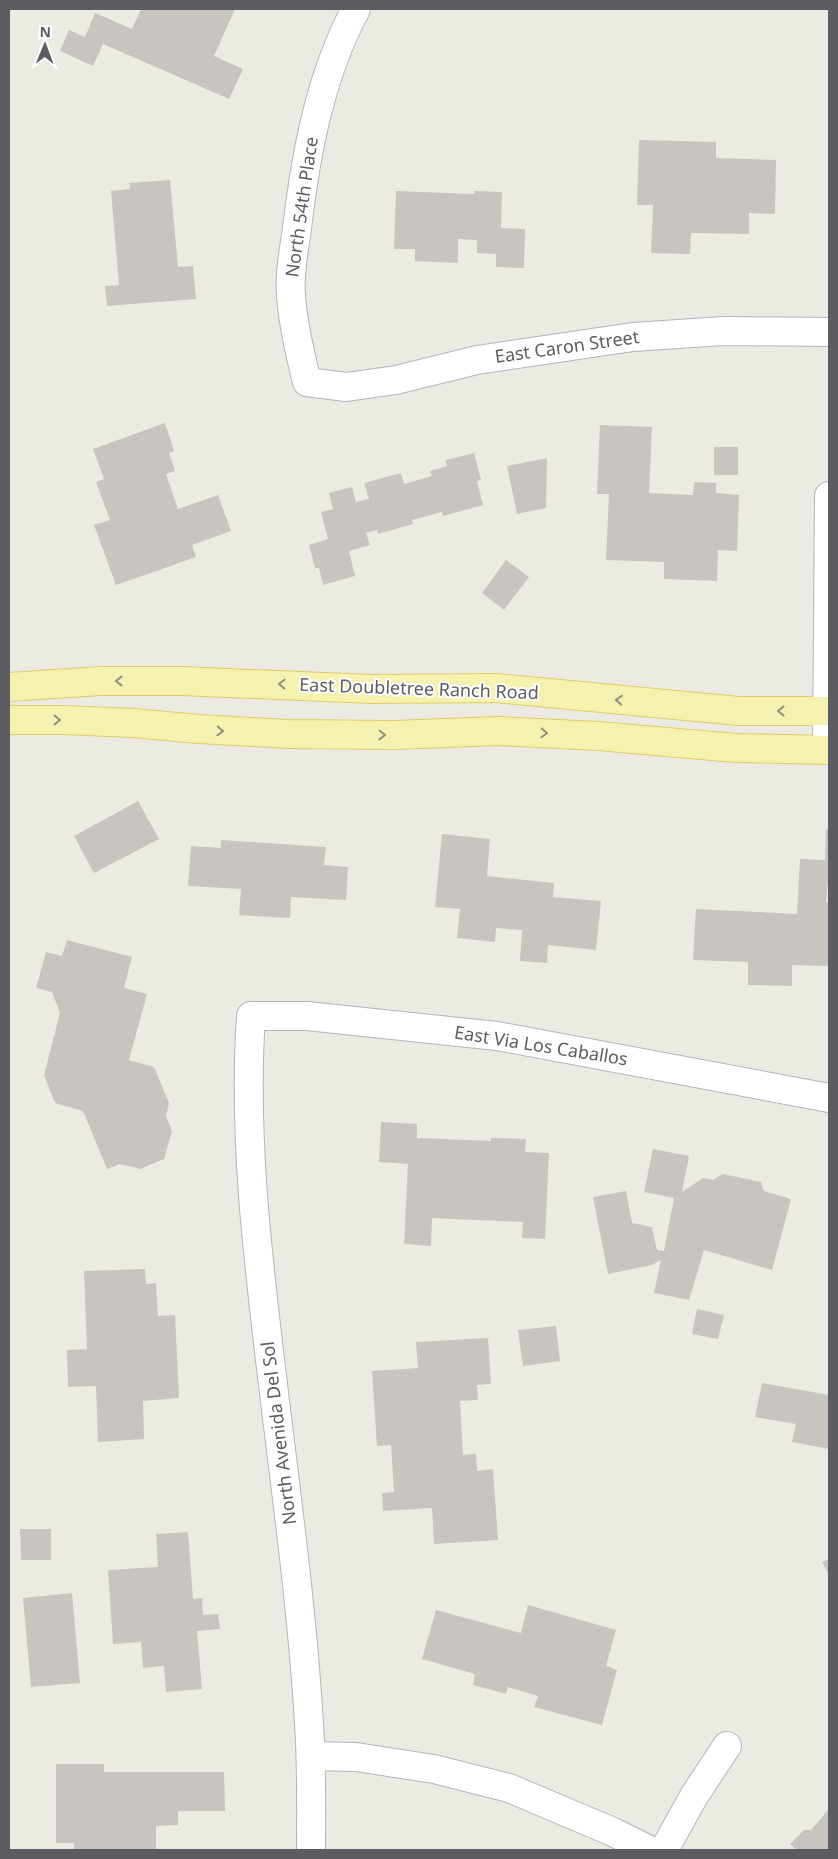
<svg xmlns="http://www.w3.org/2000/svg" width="838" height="1859" font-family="'Noto Sans',sans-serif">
  <rect width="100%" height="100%" fill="#ecebe3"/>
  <g fill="#c8c5c0">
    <path d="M141,9H235L214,56L243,69L229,99L103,44L93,66L60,51L69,30L85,37L95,13L132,29Z"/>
    <path d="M639,140L716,142V158L776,160L775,214L749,213V234L691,233L690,254L651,253L653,205H637Z"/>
    <path d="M170,180L178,267L193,266L196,299L107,306L105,286L119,285L111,191L130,189L129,183Z"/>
    <path d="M396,191L474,194V191L502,192L501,228L525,229L524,268L496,267V254L477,253V240L458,239V263L415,261V249H394Z"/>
    <path d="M165,423L174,451L169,453L175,471L166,474L178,509L218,495L231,531L192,545L196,557L116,585L94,525L110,520L96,482L104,479L93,449Z"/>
    <path d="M600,425L652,427L649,493L693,495L694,482L716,483V493L739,495L737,551L718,550L717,581L664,579V562L606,560L609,494H597Z"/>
    <rect x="714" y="447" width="24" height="28"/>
    <path d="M474,453L481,480L477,481L483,505L443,516L442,512L412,520L413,524L378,534L377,530L366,533L370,545L349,551L355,576L323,585L319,568H315L309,545L328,539L321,512L333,509L329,493L352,487L356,502L369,499L364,483L401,473L404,484L432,476L430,471L447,466L446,460Z"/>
    <path d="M547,458L546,508L517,514L507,466Z"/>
    <path d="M506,560L529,577L504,610L482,593Z"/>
    <path d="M138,801L159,839L94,873L74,836Z"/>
    <path d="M826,829H829V870L826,902L829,903V966L792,965V986L748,985V962L693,960L696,909L797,914L800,859L825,860Z"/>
    <path d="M442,834L490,839L487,876L554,883L553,897L601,901L596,950L548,945L547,963L520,961L522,930L496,928L495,942L457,938L460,909L435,907Z"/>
    <path d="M221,840L326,847L324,865L348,867L346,900L291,897L290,918L239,915L241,889L188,886L191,846L221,848Z"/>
    <path d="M67,940L132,957L124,988L147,994L129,1060L154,1067L169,1103L166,1116L172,1131L164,1159L140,1169L120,1164L107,1169L83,1111L55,1103L44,1075L60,1013L52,992L36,988L46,952L62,956Z"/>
    <path d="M381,1122L417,1124V1138L491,1141V1138L526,1139L525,1152L549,1153L545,1239L522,1238L523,1222L432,1218L431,1246L404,1244L408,1164L379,1162Z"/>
    <path d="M653,1149L689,1156L682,1192L703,1178L713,1180L723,1174L761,1182L764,1191L791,1199L772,1270L704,1250L689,1300L654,1293L661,1260L652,1265L608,1274L593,1197L626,1191L632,1223L652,1227L657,1250L664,1251L674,1198L644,1192Z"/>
    <path d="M145,1269L146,1284L156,1283L158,1316L175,1315L179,1398L143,1401L144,1439L98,1442L96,1386L68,1387L67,1350L87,1349L84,1271Z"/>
    <path d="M697,1309L724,1315L718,1339L692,1334Z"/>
    <path d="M556,1326L560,1361L523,1366L518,1330Z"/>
    <path d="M488,1338L491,1384L477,1385L478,1400L460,1401L463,1455L476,1454L477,1471L493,1469L498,1540L434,1544L432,1508L383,1511L382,1493L394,1492L391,1445L377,1446L372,1371L418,1368L416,1342Z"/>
    <path d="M762,1383L829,1395V1449L792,1442L796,1424L755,1417Z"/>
    <path d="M20,1529H51V1560H21Z"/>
    <path d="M188,1532L193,1599L202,1598L203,1615L218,1614L220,1629L197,1631L202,1689L166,1692L164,1666L143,1668L141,1642L113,1644L108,1570L158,1567L156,1534Z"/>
    <path d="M829,1559V1575L822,1562Z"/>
    <path d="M72,1593L80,1683L31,1687L23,1598Z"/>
    <path d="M528,1605L616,1630L606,1666L617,1670L602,1725L534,1707L538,1696L508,1687L506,1694L473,1685L475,1674L422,1659L436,1610L521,1633Z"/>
    <path d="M56,1764H104V1772H224L225,1811H178V1825L156,1826V1850H74V1843H56Z"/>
    <path d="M829,1809V1850H797L790,1844L804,1830H811Z"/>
  </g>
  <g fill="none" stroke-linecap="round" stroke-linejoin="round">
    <defs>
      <g id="minor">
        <path d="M356,9C320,76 306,153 297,228C294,250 289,274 291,296C293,325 300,354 307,382L346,387L396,380L477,360L633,337L724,331L829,332"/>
        <path d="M827,750L829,496"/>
        <path d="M311,1756L356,1757L434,1769L509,1788L613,1832L649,1850"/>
        <path d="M311,1850C311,1808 312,1766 309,1724C302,1605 285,1486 271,1368C257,1251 243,1133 251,1016H307L497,1036L829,1098"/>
        <path d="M664,1850L694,1796L727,1746"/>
      </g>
      <g id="major">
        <path d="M9,687L100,681H181L372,689L496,688L739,711H829"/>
        <path d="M9,720H63L133,723L199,729L288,734L394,735L498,731L598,736L736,748L829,750"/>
      </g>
    </defs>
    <use href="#minor" stroke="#b3b5b9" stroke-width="30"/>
    <use href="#major" stroke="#e1cd67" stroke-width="30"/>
    <use href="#minor" stroke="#fff" stroke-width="28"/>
    <use href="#major" stroke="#f5f2af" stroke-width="28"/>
  </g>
  <defs><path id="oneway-chevron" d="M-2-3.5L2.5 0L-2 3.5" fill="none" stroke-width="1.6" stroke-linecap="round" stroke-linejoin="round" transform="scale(1.25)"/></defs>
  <g stroke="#91917d">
    <use href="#oneway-chevron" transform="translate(119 681) rotate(180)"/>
    <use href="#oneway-chevron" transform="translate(282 684) rotate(-178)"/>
    <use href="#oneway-chevron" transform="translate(619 700) rotate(-175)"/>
    <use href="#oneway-chevron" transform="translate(781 711) rotate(-180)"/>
    <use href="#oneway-chevron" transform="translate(57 720)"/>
    <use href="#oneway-chevron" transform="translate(220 731) rotate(3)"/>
    <use href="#oneway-chevron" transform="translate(544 733) rotate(3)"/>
    <use href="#oneway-chevron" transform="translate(382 735) rotate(1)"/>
  </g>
  <g text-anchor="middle" stroke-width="4" stroke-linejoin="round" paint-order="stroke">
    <g font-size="18" fill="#5b5d62" stroke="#fff">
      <text transform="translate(302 207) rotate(-82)" y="6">North 54th Place</text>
      <text transform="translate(567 347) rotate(-8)" y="6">East Caron Street</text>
      <text transform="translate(419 689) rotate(2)" y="6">East Doubletree Ranch Road</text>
      <text transform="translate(541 1046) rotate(9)" y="6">East Via Los Caballos</text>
      <text transform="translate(279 1433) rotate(-97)" y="6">North Avenida Del Sol</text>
    </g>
  </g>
  <rect width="838" height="1859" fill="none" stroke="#5b5d62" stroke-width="20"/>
  <g transform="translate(45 45) rotate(1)" stroke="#ffffff" stroke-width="4" paint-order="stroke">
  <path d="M0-4L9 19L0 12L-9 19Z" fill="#5b5d62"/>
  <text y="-8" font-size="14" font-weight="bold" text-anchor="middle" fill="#5b5d62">N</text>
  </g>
</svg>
